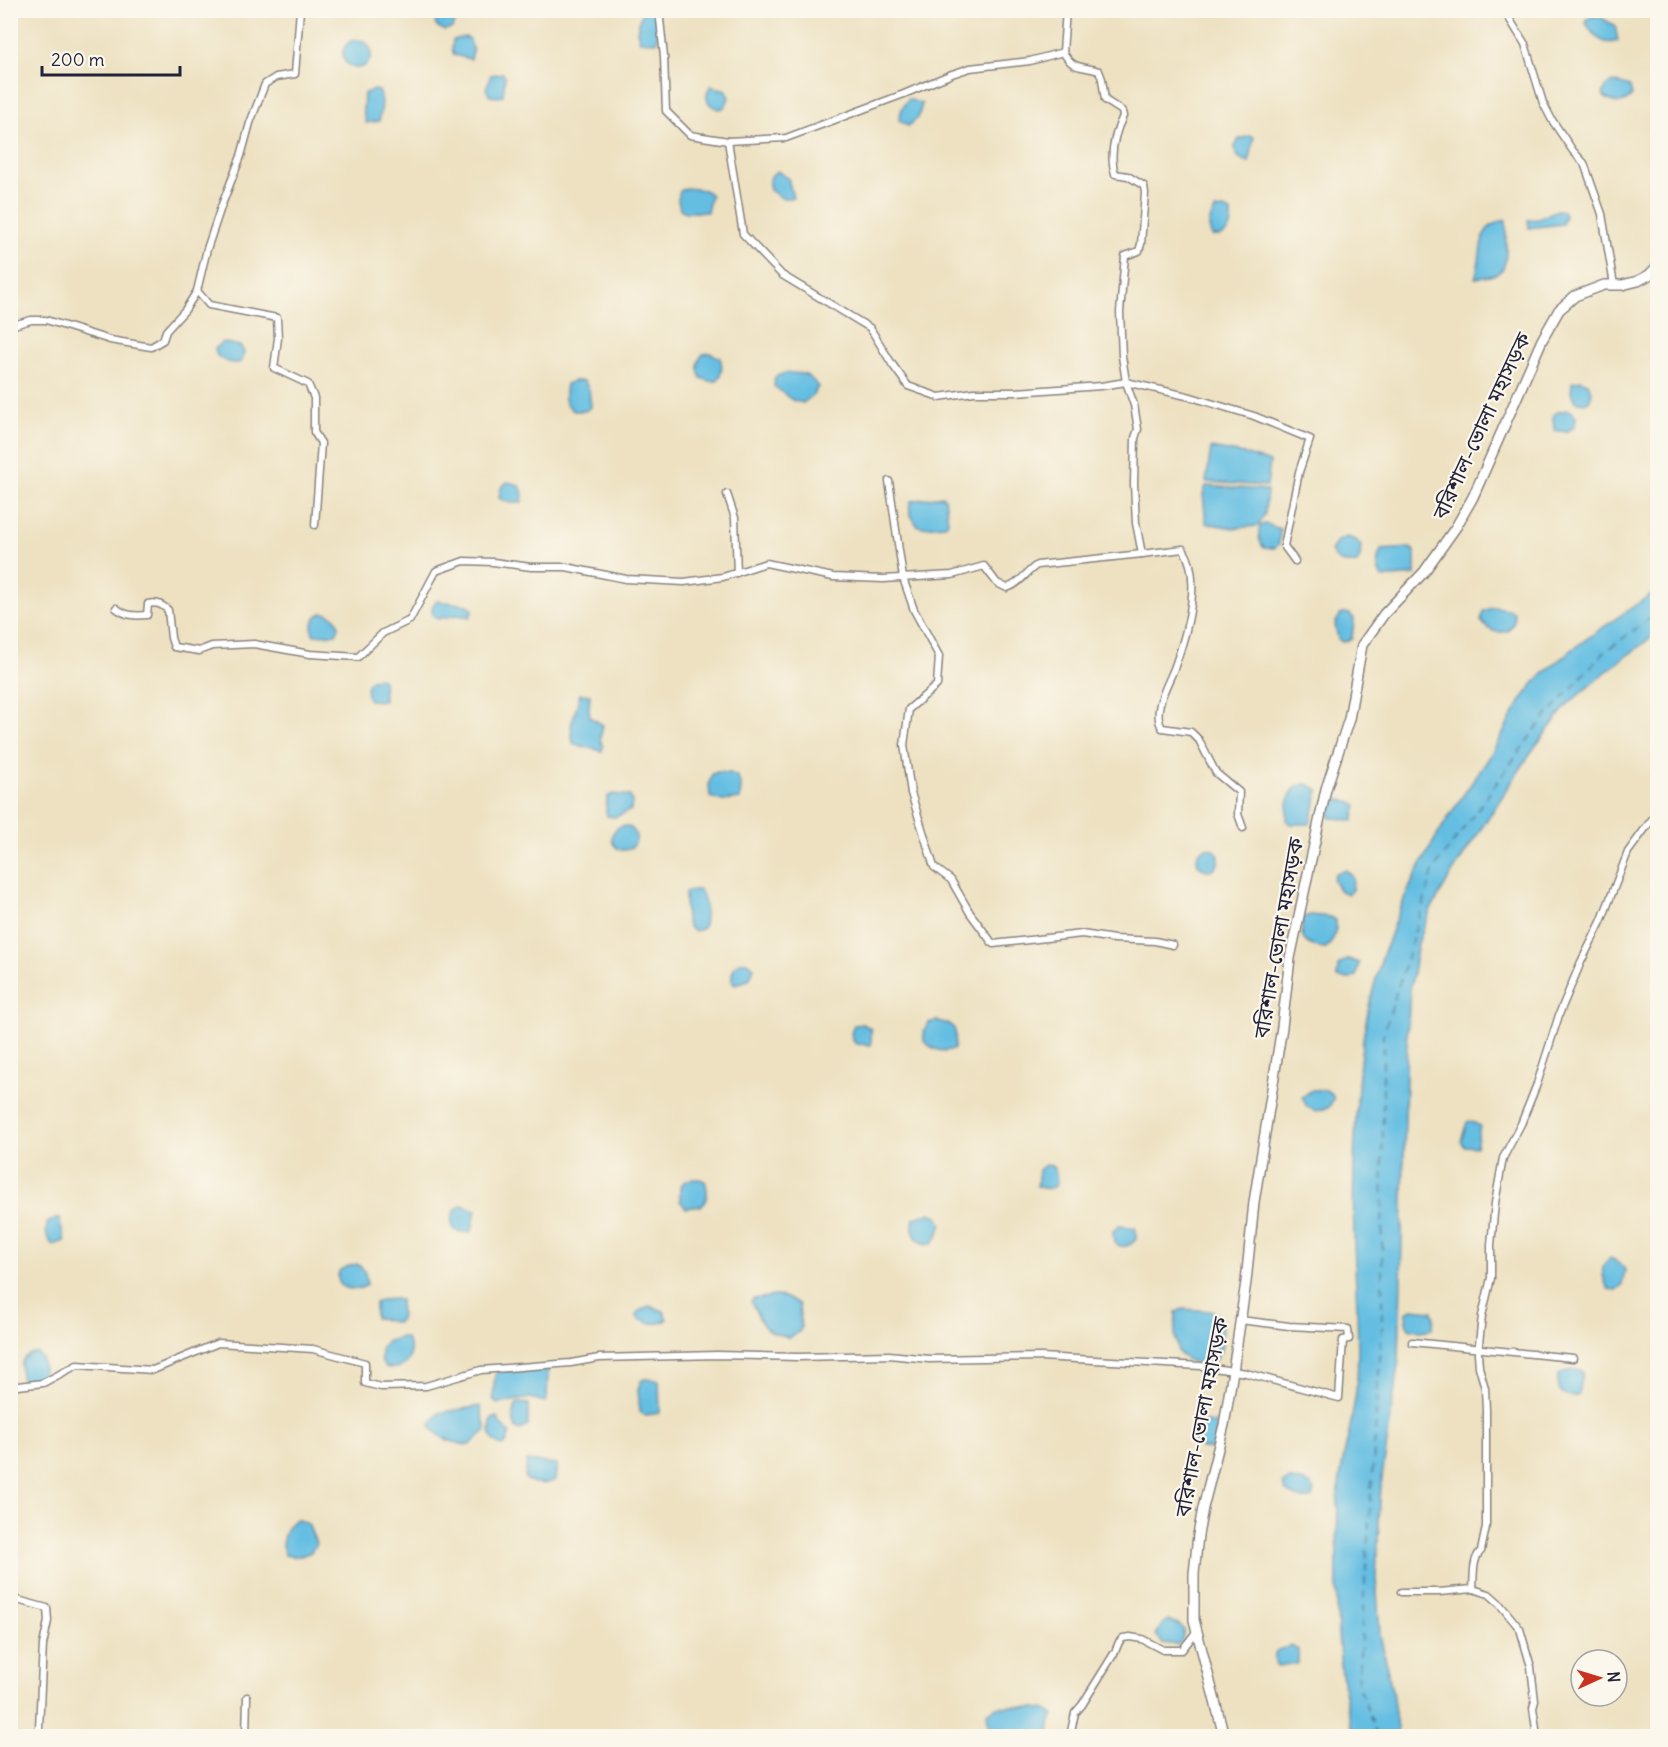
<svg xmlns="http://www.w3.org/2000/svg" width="1668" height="1747" font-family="Delius,'Noto Sans Bengali',sans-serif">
  <rect width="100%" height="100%" fill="#fbf7ec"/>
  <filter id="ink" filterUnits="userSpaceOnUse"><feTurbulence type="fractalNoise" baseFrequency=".0167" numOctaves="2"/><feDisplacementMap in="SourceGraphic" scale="12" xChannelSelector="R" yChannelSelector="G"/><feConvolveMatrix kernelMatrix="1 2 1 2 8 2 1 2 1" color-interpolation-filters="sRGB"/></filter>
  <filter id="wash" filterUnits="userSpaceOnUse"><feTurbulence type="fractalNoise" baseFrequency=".008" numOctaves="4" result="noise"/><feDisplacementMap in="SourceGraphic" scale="24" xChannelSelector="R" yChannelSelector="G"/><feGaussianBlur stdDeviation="1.35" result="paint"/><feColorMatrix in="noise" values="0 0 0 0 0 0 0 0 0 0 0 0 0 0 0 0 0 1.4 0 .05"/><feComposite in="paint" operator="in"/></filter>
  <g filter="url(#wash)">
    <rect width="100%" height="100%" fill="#ede1c1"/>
    <g fill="#64bee2" stroke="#43708e" stroke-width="1.5">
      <path d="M434,11H455V23L452,28L444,30L436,26Z"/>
      <path d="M642,11H655C658,19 660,34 656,42L640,41L637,31Z"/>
      <path d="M1593,16L1602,18L1615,26L1618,41C1602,47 1593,35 1586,23L1587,19Z"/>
      <path d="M464,37L469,38L473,50L471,59L454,55L452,49L453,40Z"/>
      <circle cx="357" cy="54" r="14"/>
      <path d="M503,73L505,77L503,95L499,97L490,96L486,89L491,75Z"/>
      <path d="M1614,82L1630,87L1632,96C1623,106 1615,104 1604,97L1603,92L1608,84Z"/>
      <path d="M711,86L726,90L729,98L725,107L720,109C707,106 703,97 711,86Z"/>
      <path d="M374,90L379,91C384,100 381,112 379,121L366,123L363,111L364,93Z"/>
      <path d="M908,99L922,104L918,118L908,126L899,120L902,108Z"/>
      <path d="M1250,136L1254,137L1249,162C1240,160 1236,156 1234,148L1239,139Z"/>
      <path d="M777,171L788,178L793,198H782L770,190C768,181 768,177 777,171Z"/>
      <path d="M686,188L705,190L711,195L707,212H686L680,209L678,200L680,191Z"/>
      <path d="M1224,209L1231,212C1232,227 1229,238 1212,236C1206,226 1210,219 1215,210Z"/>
      <path d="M1557,210L1563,211L1565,216L1562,224L1529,228L1528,220L1538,219Z"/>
      <path d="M1506,220C1506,227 1506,233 1506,240C1506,268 1507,276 1475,278C1480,264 1480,243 1485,233C1488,226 1500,221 1506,220Z"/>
      <path d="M222,342L240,346L244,352L242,361C234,366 224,361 217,356L215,349Z"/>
      <path d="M710,353L720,358C723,366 722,374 717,381H709L701,378C697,369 696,363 703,354Z"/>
      <path d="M785,373C802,373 808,372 818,387L813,395L803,403L792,400L774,386L775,377Z"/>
      <path d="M1580,380L1588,383L1592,393L1589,401L1584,403L1576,401L1571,393L1572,382Z"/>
      <path d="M574,381H584L589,389L591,407L585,411H574C563,404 564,396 566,384Z"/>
      <path d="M1567,410L1573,412L1576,417L1575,426L1566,432L1554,430L1553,415L1558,412Z"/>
      <path d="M1211,448L1244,454L1270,462L1267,486L1206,482Z"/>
      <path d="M507,482C520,483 525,489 522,502C515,505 505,502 499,498L501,488Z"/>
      <path d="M1206,486L1267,490L1265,513L1258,526L1233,528L1206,523L1203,494Z"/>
      <path d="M941,496L945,498L948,522L945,525L921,527L917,525C912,518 907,510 911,501Z"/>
      <path d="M1266,524L1280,529L1279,544L1275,548H1264C1259,542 1257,532 1261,525Z"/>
      <path d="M1347,537L1356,540L1361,546L1360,557L1357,563C1344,564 1337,564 1331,551L1337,541Z"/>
      <path d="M1410,548L1415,551V575L1382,578C1377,569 1376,559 1381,550Z"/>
      <path d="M1657,590V633L1607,671L1568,704L1534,748L1454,870L1430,911L1418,943L1410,991L1407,1037L1399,1359L1381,1485L1376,1578L1380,1634L1392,1691L1398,1736H1354C1337,1673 1336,1615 1337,1549C1338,1528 1337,1507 1339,1486C1343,1450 1355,1416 1357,1380C1360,1332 1355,1284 1354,1236C1352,1181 1355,1126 1359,1072C1367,982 1399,894 1448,818C1460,799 1474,780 1487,761C1504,734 1518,698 1541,676C1573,645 1621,616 1657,590Z"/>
      <path d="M437,601L468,605L473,610L470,617L457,615L437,619C430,614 430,606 437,601Z"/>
      <path d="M1494,607L1508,609L1514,613V622L1508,631C1495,634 1490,631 1481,621L1483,611Z"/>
      <path d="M322,613C332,614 337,617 339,627L336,634L314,635C309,627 314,617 322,613Z"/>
      <path d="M1344,613L1350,614L1354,619L1352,639L1342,642L1338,639L1335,624L1340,615Z"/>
      <path d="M380,678L383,680L384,701L369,700C364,688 365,679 380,678Z"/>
      <path d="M580,694L590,695L589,710L590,717L603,725L600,739L603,746L602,751L573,744L571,726Z"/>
      <path d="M717,772L730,773L737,776L741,786L740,799L722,801L710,797L709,784L712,774Z"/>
      <path d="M1307,784L1319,790L1310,824H1291L1287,821C1287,805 1288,785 1307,784Z"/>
      <path d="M613,794L630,796L632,801L631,810L615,817L607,816L606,811L607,797Z"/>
      <path d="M1341,799L1357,805L1353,821L1330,817L1327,811C1330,803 1332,800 1341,799Z"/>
      <circle cx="624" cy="838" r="12"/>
      <circle cx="1208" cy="859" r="11"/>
      <path d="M1346,870L1353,877L1352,890L1348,894L1340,891L1333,880L1335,873Z"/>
      <path d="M692,890H699C707,896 706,919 703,928C681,940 686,905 685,892Z"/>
      <path d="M1311,915L1330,917L1336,920C1337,930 1334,942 1326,948C1303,947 1299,938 1303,917Z"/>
      <path d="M1348,959L1359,963L1356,976L1350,979L1337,978L1338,966Z"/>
      <path d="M739,962H748L754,967L749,980L734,984C729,978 733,967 739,962Z"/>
      <path d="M936,1021C956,1024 958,1029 954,1049C941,1053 933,1050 924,1041V1032L928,1023Z"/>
      <path d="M863,1024L871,1029V1045L856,1044C850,1038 850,1032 854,1025Z"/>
      <path d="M1312,1090H1326L1333,1095V1101L1328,1108L1316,1111L1307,1107L1302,1097Z"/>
      <path d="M1470,1121L1480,1126L1476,1147L1464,1146L1461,1141L1467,1122Z"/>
      <path d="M1045,1165L1052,1166L1056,1172L1057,1184C1052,1190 1044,1189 1037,1186L1039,1170Z"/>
      <path d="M693,1179H700L705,1181C708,1190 708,1200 701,1206L686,1208L680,1201V1186L685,1181Z"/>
      <path d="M462,1205L476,1210L472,1230L469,1233L458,1232C447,1225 451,1211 462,1205Z"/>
      <path d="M930,1213L938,1216L942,1224L938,1235L932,1244C915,1244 911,1232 914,1218Z"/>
      <path d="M59,1218L65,1241L53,1245C46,1239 45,1231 48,1222Z"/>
      <path d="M1119,1226L1131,1227L1136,1229V1239C1130,1247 1122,1248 1114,1243L1113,1231Z"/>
      <path d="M1610,1258L1620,1263L1625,1270L1622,1285L1616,1290L1608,1289C1603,1278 1598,1266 1610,1258Z"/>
      <path d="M357,1264C365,1269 367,1276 367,1285C359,1290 348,1290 340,1285C333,1269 344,1267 357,1264Z"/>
      <path d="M775,1296L785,1297L799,1305L801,1328L799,1332L789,1338C783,1334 776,1335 770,1331C760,1326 757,1311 751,1302L753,1299Z"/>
      <path d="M395,1299L400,1300L401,1316L398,1323L375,1318V1303L380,1300Z"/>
      <path d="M649,1306L664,1311L667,1320C658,1325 645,1324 637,1317L639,1311Z"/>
      <path d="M1183,1309L1213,1311L1220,1317C1223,1331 1225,1351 1214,1361C1200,1365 1187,1363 1178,1352L1175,1336L1176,1312Z"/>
      <path d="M1412,1309L1432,1311L1434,1318L1432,1329L1420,1331L1409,1328L1406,1322L1407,1312Z"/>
      <path d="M401,1337L406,1338C416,1356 407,1372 385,1367L381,1361V1347L386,1342Z"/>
      <path d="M32,1353H37L42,1358L43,1371L40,1379L26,1382L21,1378C20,1366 20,1358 32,1353Z"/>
      <path d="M545,1367L548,1370L547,1400L545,1402L530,1398L497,1404L493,1399L495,1375L500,1370L518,1371Z"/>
      <path d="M1577,1370L1583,1372L1579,1394L1575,1397C1561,1396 1557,1390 1558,1376L1566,1371Z"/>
      <path d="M644,1379L659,1380L660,1413L646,1415L640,1412L638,1390L641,1381Z"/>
      <path d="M518,1403L529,1404L528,1426L520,1430L516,1429C512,1420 512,1410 518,1403Z"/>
      <path d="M480,1406L486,1430L470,1445C455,1444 437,1438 430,1425L439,1413Z"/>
      <path d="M497,1417L501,1425L510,1433L506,1444L502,1446C490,1442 488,1431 492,1419Z"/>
      <path d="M1205,1422L1215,1423C1219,1431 1216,1439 1213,1447C1207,1450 1200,1448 1194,1445C1192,1434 1196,1428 1205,1422Z"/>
      <path d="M527,1461L557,1464L555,1480C546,1485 532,1485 525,1478Z"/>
      <path d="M1289,1480L1302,1481L1312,1485L1314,1492L1312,1498C1302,1501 1294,1496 1285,1491L1283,1483Z"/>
      <path d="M297,1519L308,1524L316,1543L311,1552C302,1556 295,1558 285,1555C280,1542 284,1525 297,1519Z"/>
      <path d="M1168,1620L1180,1625L1184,1629L1182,1640L1177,1645L1163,1643L1156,1635L1163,1623Z"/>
      <path d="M1291,1646L1298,1650V1663L1277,1666L1275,1662V1653L1278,1650Z"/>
      <path d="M1014,1706L1044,1709L1054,1715L1050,1723V1734L1047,1736H990L987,1713L997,1707Z"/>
    </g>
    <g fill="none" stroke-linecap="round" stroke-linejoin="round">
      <path stroke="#395975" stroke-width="1.5" stroke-dasharray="8 6" stroke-linecap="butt" d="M1377,1736L1358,1683L1382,1331L1383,1036L1434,869L1538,726L1602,654L1658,612"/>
    </g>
  </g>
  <g filter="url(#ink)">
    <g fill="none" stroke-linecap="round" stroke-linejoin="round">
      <defs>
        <g id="minor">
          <path d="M300,10L295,74L276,77L265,84L250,123L241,156L221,207L207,249L197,291L209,305L277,318L278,338L274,368L308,384L314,398V432L321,443L315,525"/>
          <path d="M659,10L664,57L666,111L690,135L728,141L786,138L904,94L952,74L970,68L1030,61L1063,52"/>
          <path d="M1066,10L1063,52C1074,71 1082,65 1099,71L1102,79L1105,100L1122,111L1123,116C1115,133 1109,155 1115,174L1128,176L1144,186L1145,193L1141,244L1139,251L1125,256L1120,312L1122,356L1126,382L1134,405L1138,429L1135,438L1134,484L1136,523L1142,554L1183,549C1203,578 1186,635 1175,666C1169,683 1151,710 1162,728L1191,732L1199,740L1216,773L1239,792L1238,814L1243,828"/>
          <path d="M1504,10L1525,44L1543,103L1552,120L1573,151L1584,163L1602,214L1614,285"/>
          <path d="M728,141L743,234L782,275L870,328L892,364L908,386L939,397L974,392H1016L1101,386L1126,382L1191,397L1254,416L1310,439L1299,472L1284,546L1295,561"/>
          <path d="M10,326L31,320H46L110,340L151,347L163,340L166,331L185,310L197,291"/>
          <path d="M889,481L903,578L914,610L939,656L937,685L909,709L904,745L911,793L934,867L951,880L970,913L993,944L1082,934L1114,939L1155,941L1173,945"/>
          <path d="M727,494L735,518L737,573"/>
          <path d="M116,608C126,616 135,616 147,615L148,604C157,602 161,604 168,610L171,638L174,647L199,651L212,646L254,644L310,654L358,657L383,633L410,620L436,571L464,561L493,562L531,567H566L626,579L684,582L723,577L766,563L833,577L883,579L952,575L984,566L997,583L1007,588C1020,584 1026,572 1037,565L1142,554"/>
          <path d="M1412,1342L1573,1358"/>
          <path d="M10,1387L43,1383L77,1365L153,1370L218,1343L313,1349L365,1363V1383L381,1387L426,1386L481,1370L571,1363L599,1358L717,1355L798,1357L889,1355L929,1359L1041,1357L1201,1366L1246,1373L1339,1398L1343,1340L1349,1339L1348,1329L1289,1326L1240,1320"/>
          <path d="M1473,1589L1489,1594L1498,1602L1520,1629L1531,1667L1535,1701L1533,1708L1537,1736"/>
          <path d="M1401,1592H1439L1473,1589C1474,1577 1472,1559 1481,1551L1486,1527V1410L1485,1388L1479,1367L1478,1353L1482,1316L1491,1278V1245L1495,1203L1503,1158L1521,1124L1537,1084L1560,1012L1581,962L1601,922L1628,852L1658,811"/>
          <path d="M10,1598L47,1608L48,1621L43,1645L39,1728"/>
          <path d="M246,1736L247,1697"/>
          <path d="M1070,1736L1075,1713L1082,1705L1115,1652L1119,1642L1123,1638L1130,1637L1142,1639L1163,1650H1182L1196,1632"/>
        </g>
        <path id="highway" d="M1224,1736L1194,1620V1574L1198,1535L1203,1508L1224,1425L1233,1371L1246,1282L1254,1202L1282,1027L1290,958L1326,789L1349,719L1362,645L1384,614L1424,572L1456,527L1473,497L1542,340L1559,310L1575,296L1604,285H1622L1638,281L1649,275L1658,266"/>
      </defs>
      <use href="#minor" stroke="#88827e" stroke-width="9"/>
      <use href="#highway" stroke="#88827e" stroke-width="12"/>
      <use href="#minor" stroke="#fff" stroke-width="6"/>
      <use href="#highway" stroke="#fff" stroke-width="9"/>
    </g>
  </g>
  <g text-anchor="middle" stroke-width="4.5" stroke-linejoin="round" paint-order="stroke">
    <g font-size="21" fill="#22223b" stroke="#fbf7ec">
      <text transform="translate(1482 426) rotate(-65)" y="7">বরিশাল-ভোলা মহাসড়ক</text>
      <text transform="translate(1279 938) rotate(-80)" y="7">বরিশাল-ভোলা মহাসড়ক</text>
      <text transform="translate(1202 1417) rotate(-79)" y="7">বরিশাল-ভোলা মহাসড়ক</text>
    </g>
  </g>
  <rect width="1668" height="1747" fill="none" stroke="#fbf7ec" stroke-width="36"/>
  <g transform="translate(1599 1678) rotate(86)"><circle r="28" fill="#fbf7ec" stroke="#a4a2a5" stroke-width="1.5"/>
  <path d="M0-4.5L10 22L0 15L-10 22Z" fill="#c8321e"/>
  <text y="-9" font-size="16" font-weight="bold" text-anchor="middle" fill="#22223b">N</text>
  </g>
  <path d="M42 66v9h138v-9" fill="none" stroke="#22223b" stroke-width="3"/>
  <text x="51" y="66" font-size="18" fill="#22223b" stroke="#fbf7ec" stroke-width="4.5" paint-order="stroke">200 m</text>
</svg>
